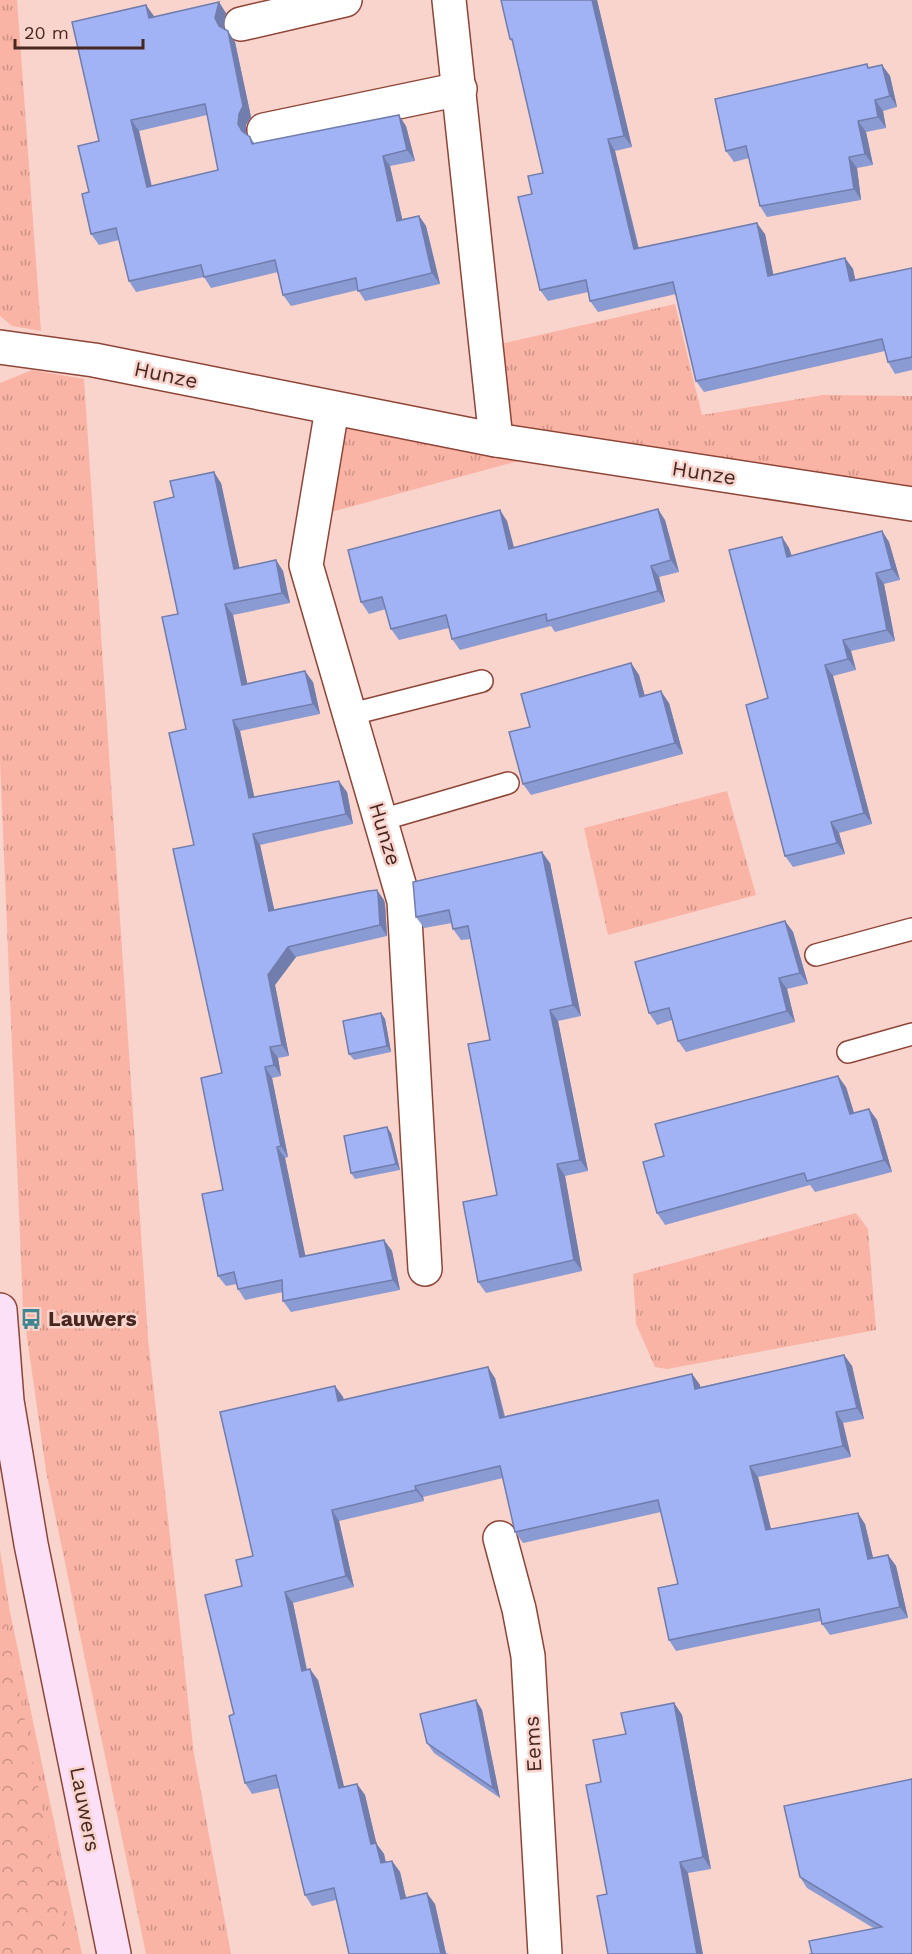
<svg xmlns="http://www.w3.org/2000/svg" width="912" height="1954" font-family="'Work Sans',sans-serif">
  <defs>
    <pattern id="grass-tufts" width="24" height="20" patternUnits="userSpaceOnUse" patternTransform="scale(1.5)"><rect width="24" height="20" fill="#fab4a5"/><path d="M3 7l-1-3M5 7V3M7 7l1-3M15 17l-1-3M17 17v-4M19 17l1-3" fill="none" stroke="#cc9286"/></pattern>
    <pattern id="forest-crowns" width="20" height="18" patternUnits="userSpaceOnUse" patternTransform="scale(1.5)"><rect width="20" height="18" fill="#fab4a5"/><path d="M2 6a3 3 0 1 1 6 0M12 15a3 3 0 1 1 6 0" fill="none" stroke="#cc9286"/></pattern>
  </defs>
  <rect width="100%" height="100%" fill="#f8d4cd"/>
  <g fill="url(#grass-tufts)">
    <path d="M0,0H17L41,331L12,326L0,316Z"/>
    <path d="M675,304L702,415L823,395L912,396V494L559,450L313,517L331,408L496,438L487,347Z"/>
    <path d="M32,370L84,379L148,1338L194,1754L231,1954H146L46,1471L23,1309L0,760V383Z"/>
    <path d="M727,791L756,895L608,935L584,828Z"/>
    <path d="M856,1213L868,1229L876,1330L667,1369L655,1367L636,1324L633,1274Z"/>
    <path d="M0,1550L10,1612L82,1954H31L0,1912Z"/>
  </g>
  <path fill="url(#forest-crowns)" d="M0,1594L71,1954H0Z"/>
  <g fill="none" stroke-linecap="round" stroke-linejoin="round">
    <defs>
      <g id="lane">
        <path d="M348,715L482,681"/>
        <path d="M381,820L508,783"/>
        <path d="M816,955L912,929"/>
        <path d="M848,1052L912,1034"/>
      </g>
      <g id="street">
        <path d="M449,0L496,440"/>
        <path d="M241,24L345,0"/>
        <path d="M264,130L460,89"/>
        <path d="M0,347L94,360L496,440L912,504"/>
        <path d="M332,409L306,565L404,901L425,1269"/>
        <path d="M500,1538L519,1609L528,1656L545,1954"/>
      </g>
      <path id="secondary" d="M0,1310L7,1401L31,1544L114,1954"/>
    </defs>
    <use href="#lane" stroke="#8e4537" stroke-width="24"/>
    <use href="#street" stroke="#8e4537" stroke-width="36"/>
    <use href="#secondary" stroke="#8e4537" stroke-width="36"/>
    <use href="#lane" stroke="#fff" stroke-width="21"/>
    <use href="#street" stroke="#fff" stroke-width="33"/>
    <use href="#secondary" stroke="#fbe0f8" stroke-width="33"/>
  </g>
  <g fill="#8a9ad3" fill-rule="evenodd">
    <path d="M501,0H597L632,147L615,151L639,248L765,234L773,275L845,258L853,269L855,280L912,268V370L895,374L888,362L885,351L704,392L696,381L676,294L598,312L590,301L588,292L548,301L540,290L532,194L543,173L514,44L510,39Z"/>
    <path d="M226,13L223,28L235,42L251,117L246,125V134L250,137L255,144L406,126L415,161L390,166L402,219L419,216L426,226L440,284L365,301L358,290L291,306L283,295L278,272L211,288L204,277L136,292L129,281L119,240L99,245L91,234L89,192L99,141ZM207,115L218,170L152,186L139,131Z"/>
    <path d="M882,65L890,76L897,107L883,111L886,128L866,132L873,165L857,168L861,200L767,217L760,206L749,158L734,162L726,151L869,68Z"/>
    <path d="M221,483L239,568L276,560L283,571L290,603L233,615L247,684L313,682L320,714L240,731L254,797L347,792L353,824L260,845L274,910L384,900L385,904L387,936L296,957L275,985L289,1056L278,1058L281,1076L272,1078L288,1157L285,1158L305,1256L384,1240L392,1251L400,1290L291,1312L283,1301V1292L245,1300L238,1289L237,1284L226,1286L218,1276L223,1190L222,1073L194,845L178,614L174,497Z"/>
    <path d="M665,520L679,572L659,577L665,602L555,632L551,626L460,650L452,639L449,628L399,640L391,629L386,609L369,614L361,602L507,521L514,547Z"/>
    <path d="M882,531L889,542L900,580L884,584L895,641L851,651L856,670L833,676L872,824L839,833L845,854L793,867L785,856L768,698L782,537L789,548L792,556Z"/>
    <path d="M631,663L639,675L645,696L669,703L683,754L531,795L523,784L530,727Z"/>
    <path d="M550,863L581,1016L558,1021L588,1171L565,1176L582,1271L486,1293L478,1282L497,1195L490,1040L471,939L461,940L453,929L452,923L424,928L416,917Z"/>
    <path d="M785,921L793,932L808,984L787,989L795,1022L686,1052L678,1041L672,1020L657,1025L649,1013Z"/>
    <path d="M381,1013L385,1019L391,1052L354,1060L349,1054Z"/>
    <path d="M846,1087L854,1113L869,1109L877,1120L892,1172L815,1192L810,1185L665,1225L657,1213L664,1156Z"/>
    <path d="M391,1133L400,1170L355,1179L351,1173Z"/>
    <path d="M844,1355L852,1366L864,1419L843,1423L851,1457L758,1477L771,1529L865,1524L873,1558L888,1555L896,1566L908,1618L830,1635L822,1624L821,1621L676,1651L669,1640L678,1584L661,1512L523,1543L515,1532L503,1478L423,1497L424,1501L339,1521L354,1587L293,1603L307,1669L318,1680L344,1787L357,1784L365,1795L376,1843L384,1854L386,1862L392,1861L400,1872L406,1898L435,1904L446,1953L449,1954H349L336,1900L312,1906L305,1895L279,1788L252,1794L245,1783L234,1714L242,1586L253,1556L335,1386L343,1397L344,1400L495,1378L505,1416L692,1374L700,1385V1387Z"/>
    <path d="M476,1700L482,1710L500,1798L434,1753L427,1743Z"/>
    <path d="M674,1703L682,1715L711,1869L688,1873L607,1894L601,1782Z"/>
    <path d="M784,1806L912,1954L875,1929L807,1888L800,1877Z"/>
  </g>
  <g fill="#717dac">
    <path d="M592,0H597L632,147L624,136Z"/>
    <path d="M219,2L226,13L223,29L219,26L215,18Z"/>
    <path d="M146,5L154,16L156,29L149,18Z"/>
    <path d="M228,31L235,42L251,117L246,125V134L242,131L238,124Z"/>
    <path d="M882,65L890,76L897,107L890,96Z"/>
    <path d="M875,100L883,111L886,128L878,117Z"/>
    <path d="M399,115L406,126L415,161L407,150Z"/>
    <path d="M131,120L139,131L154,198L147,187Z"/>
    <path d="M858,121L866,132L873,165L865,154Z"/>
    <path d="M608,139L615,151L641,260L634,249Z"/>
    <path d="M383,156L390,166L405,231L397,221Z"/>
    <path d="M849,157L857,168L861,200L854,189Z"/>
    <path d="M419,216L426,226L440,284L432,273Z"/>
    <path d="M757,223L765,234L776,287L768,276Z"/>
    <path d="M845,258L853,269L858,292L850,281Z"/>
    <path d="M214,472L221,483L242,579L234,569Z"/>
    <path d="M658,509L665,520L679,572L671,560Z"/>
    <path d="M500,510L507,521L517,560L509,549Z"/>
    <path d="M882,531L889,542L900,580L892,569Z"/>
    <path d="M782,537L789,548L795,568L787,557Z"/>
    <path d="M276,560L283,571L290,603L282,593Z"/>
    <path d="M651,566L659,577L665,602L658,591Z"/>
    <path d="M876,573L884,584L895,641L887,630Z"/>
    <path d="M225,604L233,615L250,696L242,685Z"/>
    <path d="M843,640L851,651L856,670L848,659Z"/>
    <path d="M631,663L639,675L648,708L640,697Z"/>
    <path d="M825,665L833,676L872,824L864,813Z"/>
    <path d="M305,671L313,682L320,714L313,704Z"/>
    <path d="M661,691L669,703L683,754L675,743Z"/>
    <path d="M233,720L240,731L257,809L249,798Z"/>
    <path d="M339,781L347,792L353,824L346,814Z"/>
    <path d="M831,822L839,833L845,854L837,843Z"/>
    <path d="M253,834L260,845L277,922L269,911Z"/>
    <path d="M542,852L550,863L581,1016L573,1005Z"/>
    <path d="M377,890L384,900L385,904L387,936L380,925Z"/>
    <path d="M785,921L793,932L808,984L800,973Z"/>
    <path d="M288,947L296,957L275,985L289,1056L282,1045L268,975Z"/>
    <path d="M779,978L787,989L795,1022L787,1011Z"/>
    <path d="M550,1010L558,1021L588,1171L580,1160Z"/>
    <path d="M381,1013L385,1019L391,1052L387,1046Z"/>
    <path d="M270,1047L278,1058L281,1076L274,1065Z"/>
    <path d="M265,1067L272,1078L288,1157L281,1146Z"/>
    <path d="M838,1076L846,1087L858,1126L850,1114Z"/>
    <path d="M869,1109L877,1120L892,1172L884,1160Z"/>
    <path d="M387,1127L391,1133L400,1170L396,1164Z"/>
    <path d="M277,1147L285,1158L308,1268L300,1257Z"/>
    <path d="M557,1164L565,1176L582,1271L574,1260Z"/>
    <path d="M384,1240L392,1251L400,1290L393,1280Z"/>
    <path d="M844,1355L852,1366L864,1419L857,1408Z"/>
    <path d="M488,1367L495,1378L507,1429L500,1418Z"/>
    <path d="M692,1374L700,1385L703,1400L695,1389Z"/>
    <path d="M335,1386L343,1397L346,1412L338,1401Z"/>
    <path d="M836,1412L843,1423L851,1457L843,1446Z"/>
    <path d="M750,1466L758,1477L774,1541L766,1530Z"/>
    <path d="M415,1486L423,1497L424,1501L416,1490Z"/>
    <path d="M332,1510L339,1521L354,1587L346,1576Z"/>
    <path d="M858,1513L865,1524L876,1570L868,1559Z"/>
    <path d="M888,1555L896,1566L908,1618L900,1607Z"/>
    <path d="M285,1592L293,1603L309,1682L302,1671Z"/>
    <path d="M310,1669L318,1680L347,1799L339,1788Z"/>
    <path d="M476,1700L482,1710L500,1798L493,1788Z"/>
    <path d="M674,1703L682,1715L711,1869L703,1857Z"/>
    <path d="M357,1784L365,1795L379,1854L376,1843L384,1854L388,1874L381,1863L371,1844Z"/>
    <path d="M392,1861L400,1872L409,1910L401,1899Z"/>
    <path d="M680,1862L688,1873L703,1954H697Z"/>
    <path d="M427,1893L435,1904L446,1954H441Z"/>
  </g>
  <g fill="#a1b3f5" stroke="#717dac" stroke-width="1.5" fill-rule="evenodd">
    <path d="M501,0H592L624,136L608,139L634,249L757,223L768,276L845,258L850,281L912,268V357L888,362L882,339L696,381L673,282L590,301L586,280L540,290L518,197L532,194L528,176L543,173L512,39H510Z"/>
    <path d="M219,2L215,18L219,26L228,31L243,106L239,114L238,124L242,131L250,137L252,144L399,115L407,150L383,156L397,221L419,216L432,273L358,291L356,278L283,295L275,260L204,277L201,265L129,281L116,228L91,234L82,194L89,192L78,146L99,141L72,22L146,5L149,18ZM205,104L218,170L147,187L131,120Z"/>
    <path d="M867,64L868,68L882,65L890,96L875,100L878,117L858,121L865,154L849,157L854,189L760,206L746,146L726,151L715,99Z"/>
    <path d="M214,472L234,569L276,560L282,593L225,604L242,685L305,671L313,704L233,720L249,798L339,781L346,814L253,834L269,911L368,891L377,890L378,894L380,925L288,947L268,975L282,1045L270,1047L274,1065L265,1067L281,1146L277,1147L300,1257L384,1240L393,1280L283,1301L282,1280L238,1289L234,1272L218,1276L202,1194L223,1190L201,1078L222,1073L173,849L194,845L169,733L186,729L162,617L178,614L154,502L174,497L170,481Z"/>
    <path d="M658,509L671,560L651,566L658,591L547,621L546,614L452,639L446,615L391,629L382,597L361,602L348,550L500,510L509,549Z"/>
    <path d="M882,531L892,569L876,573L887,630L843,640L848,659L825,665L864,813L831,822L837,843L785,856L746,705L768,698L729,550L782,537L787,557Z"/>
    <path d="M631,663L640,697L661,691L675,743L523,784L509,732L530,727L521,694Z"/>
    <path d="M542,852L573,1005L550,1010L580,1160L557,1164L574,1260L478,1282L463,1202L497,1195L468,1044L490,1040L468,926L453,929L449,910L416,917L413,882Z"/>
    <path d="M785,921L800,973L779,978L787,1011L678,1041L669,1008L649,1013L635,962Z"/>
    <path d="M381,1013L387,1046L349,1054L343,1021Z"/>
    <path d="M838,1076L850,1114L869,1109L884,1160L807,1181L804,1173L657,1213L643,1162L664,1156L655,1124Z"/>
    <path d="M387,1127L396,1164L351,1173L344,1136Z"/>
    <path d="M844,1355L857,1408L836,1412L843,1446L750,1466L766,1530L858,1513L868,1559L888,1555L900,1607L822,1624L819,1609L669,1640L658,1588L678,1584L658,1500L515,1532L500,1466L415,1486L416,1490L332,1510L346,1576L285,1592L302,1671L310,1669L339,1788L357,1784L371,1844L376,1843L381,1863L392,1861L401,1899L427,1893L441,1954H349L334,1888L305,1895L276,1775L245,1783L229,1716L234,1714L205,1595L242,1586L236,1560L253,1556L220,1412L335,1386L338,1401L488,1367L500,1418L692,1374L695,1389Z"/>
    <path d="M476,1700L493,1788L427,1743L420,1714Z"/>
    <path d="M674,1703L703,1857L680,1862L697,1954H608L597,1896L607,1894L586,1785L601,1782L593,1740L626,1734L621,1713Z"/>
    <path d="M912,1779V1954H809H812L809,1941L882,1927L800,1877L784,1806Z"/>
  </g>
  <defs>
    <symbol id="bus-bare" viewBox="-9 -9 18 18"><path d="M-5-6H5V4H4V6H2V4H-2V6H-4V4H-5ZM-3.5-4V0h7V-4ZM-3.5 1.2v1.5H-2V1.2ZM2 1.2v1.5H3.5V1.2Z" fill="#408592" stroke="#f8d4cd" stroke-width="2.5" paint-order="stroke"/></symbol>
  </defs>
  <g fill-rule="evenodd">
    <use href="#bus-bare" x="16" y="1304" width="30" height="30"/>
  </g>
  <g text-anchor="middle" stroke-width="5" stroke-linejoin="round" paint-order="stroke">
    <g font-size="21" fill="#482721" stroke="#f8d4cd">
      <text transform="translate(166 375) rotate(12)" y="7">Hunze</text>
      <text transform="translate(704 473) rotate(9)" y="7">Hunze</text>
      <text transform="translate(385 834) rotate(73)" y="7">Hunze</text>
      <text transform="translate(533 1744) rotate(-93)" y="7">Eems</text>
      <text transform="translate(85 1809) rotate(79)" y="7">Lauwers</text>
    </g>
    <g font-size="21" font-weight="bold" fill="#482721" stroke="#f8d4cd" text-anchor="start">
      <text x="48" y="1326">Lauwers</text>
    </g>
  </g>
  <path d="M15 39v9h128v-9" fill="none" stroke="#482721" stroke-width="3"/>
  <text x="24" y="39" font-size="18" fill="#482721" stroke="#f8d4cd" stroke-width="4.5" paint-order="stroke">20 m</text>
</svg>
